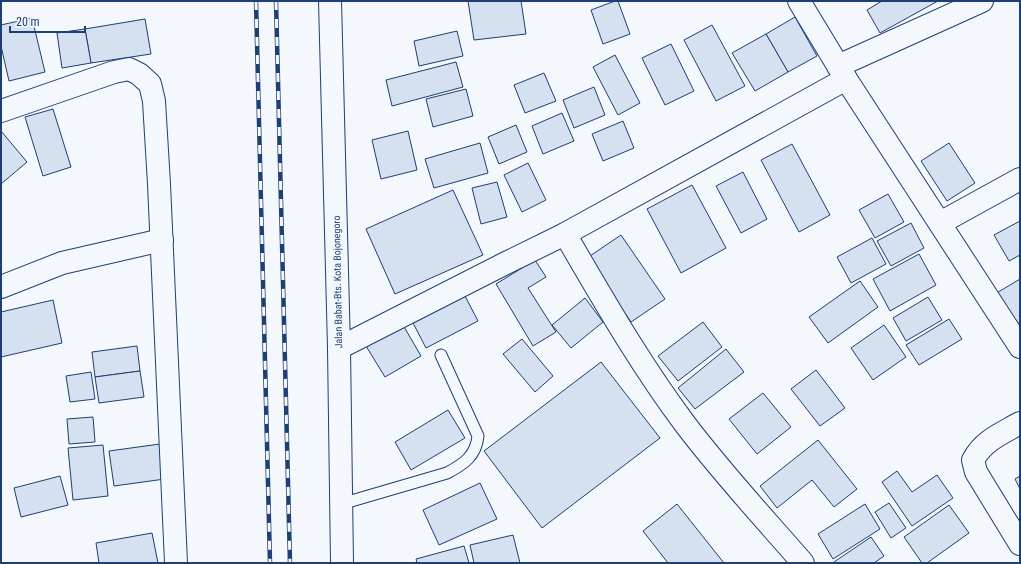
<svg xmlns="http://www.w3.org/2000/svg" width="1021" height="564" font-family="'Roboto Condensed',sans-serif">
  <rect width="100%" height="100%" fill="#f4f7fb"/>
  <g fill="#d5e0f0" stroke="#1d3f73">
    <path d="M468,1H521L526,34L474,40Z"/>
    <path d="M615,1H618L630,34L603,44L591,10Z"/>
    <path d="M882,1H938L880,33L867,10Z"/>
    <path d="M795,17L817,56L788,72L766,34Z"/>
    <path d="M32,18L45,72L9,81L1,46V25Z"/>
    <path d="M145,19L151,54L91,63L85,29Z"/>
    <path d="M712,25L745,86L716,101L684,40Z"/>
    <path d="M85,29L91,63L62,68L57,33Z"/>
    <path d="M457,31L463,56L419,66L414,41Z"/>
    <path d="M766,34L788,72L755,91L732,53Z"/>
    <path d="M671,44L694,91L665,105L642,58Z"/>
    <path d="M615,55L640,103L618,115L593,67Z"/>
    <path d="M456,62L463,87L392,106L386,80Z"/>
    <path d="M544,73L556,101L525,113L514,85Z"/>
    <path d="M594,87L605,115L574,128L563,100Z"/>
    <path d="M466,89L473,116L433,127L426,99Z"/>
    <path d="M53,109L71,167L43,176L25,117Z"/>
    <path d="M562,113L574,141L543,154L532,126Z"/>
    <path d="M623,121L634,148L603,161L592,134Z"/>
    <path d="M516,125L527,152L499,164L488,137Z"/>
    <path d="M1,131L27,162L1,184Z"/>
    <path d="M408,131L417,170L381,179L372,140Z"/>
    <path d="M480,143L488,173L434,188L425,159Z"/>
    <path d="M949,143L975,183L947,201L921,161Z"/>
    <path d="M792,144L830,215L799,232L761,160Z"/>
    <path d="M528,163L546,200L522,212L504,175Z"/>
    <path d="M743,172L767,219L741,233L716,186Z"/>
    <path d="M497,182L507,217L481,224L472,188Z"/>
    <path d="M692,185L726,248L681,273L647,209Z"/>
    <path d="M453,190L483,255L395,294L366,229Z"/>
    <path d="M888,194L904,222L875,238L859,210Z"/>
    <path d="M1020,221V255L1009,261L994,235Z"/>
    <path d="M911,223L924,248L891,266L877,241Z"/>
    <path d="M621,235L665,299L631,322L587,258Z"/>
    <path d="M872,238L886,264L851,283L837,257Z"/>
    <path d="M919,254L936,285L890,311L873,279Z"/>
    <path d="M535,260L546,277L528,288L556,332L533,346L496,284Z"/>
    <path d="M1020,279V334L995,294Z"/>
    <path d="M860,281L878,307L828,343L809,317Z"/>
    <path d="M465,296L478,321L426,348L413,323Z"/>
    <path d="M928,297L942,320L906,341L893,318Z"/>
    <path d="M585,298L603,322L571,348L552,325Z"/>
    <path d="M53,300L62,343L1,357V312Z"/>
    <path d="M949,319L962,339L919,365L906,345Z"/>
    <path d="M703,322L722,347L678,381L658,356Z"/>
    <path d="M403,325L421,356L385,377L366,346Z"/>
    <path d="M884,325L906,357L873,380L851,348Z"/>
    <path d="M522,339L553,376L535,392L503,354Z"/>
    <path d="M137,346L140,371L95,377L92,352Z"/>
    <path d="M726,349L744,372L695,409L678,388Z"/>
    <path d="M601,362L660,438L542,528L484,451Z"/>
    <path d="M816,370L845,408L820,426L791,389Z"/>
    <path d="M140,371L144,397L99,403L95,377Z"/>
    <path d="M91,372L95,399L70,402L66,376Z"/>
    <path d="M763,393L791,427L757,454L729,419Z"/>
    <path d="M448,410L465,438L411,470L395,442Z"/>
    <path d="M93,417L95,442L69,444L67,419Z"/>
    <path d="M818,440L857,489L834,507L812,480L777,508L760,486Z"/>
    <path d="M160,444L165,479L114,486L109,451Z"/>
    <path d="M103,445L108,496L73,500L68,448Z"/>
    <path d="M897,471L912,492L937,475L953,498L912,526L882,482Z"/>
    <path d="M60,476L68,505L21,517L14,488Z"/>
    <path d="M1020,476V489L1015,479Z"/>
    <path d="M480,483L497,519L439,545L423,510Z"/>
    <path d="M889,503L906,528L891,538L875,512Z"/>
    <path d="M677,504L724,563H668L643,531Z"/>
    <path d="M865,504L880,529L833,559L818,534Z"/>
    <path d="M949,505L969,533L927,563H922L904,537Z"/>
    <path d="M152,533L158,563H99L96,543Z"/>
    <path d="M513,535L520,563H474L470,545Z"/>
    <path d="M871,537L884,556L874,563H835L834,562Z"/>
    <path d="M464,546L469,563H417L416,559Z"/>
  </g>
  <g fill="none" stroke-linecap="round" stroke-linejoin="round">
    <defs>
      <path id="service" d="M341,504L447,473C464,464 476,456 478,436L441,355"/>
      <g id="minor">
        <path d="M799,1L846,79L1020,347"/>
        <path d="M838,66L982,1"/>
        <path d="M1,111L114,72L129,69L139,74L150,84L154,101L159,184L176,563"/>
        <path d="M940,223L1020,179"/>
        <path d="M565,234C603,299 640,364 685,424C722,473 763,517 803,563"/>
        <path d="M1,287L62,263L162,240"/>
        <path d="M339,348L504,264L565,234L846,79"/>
        <path d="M1020,423C1001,434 984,440 973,460L976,472L1020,544"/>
      </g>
      <path id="trunk" d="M330,1L339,348L342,563"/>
    </defs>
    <use href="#service" stroke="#1d3f73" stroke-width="13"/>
    <use href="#minor" stroke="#1d3f73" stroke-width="24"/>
    <use href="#trunk" stroke="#1d3f73" stroke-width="24"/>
    <use href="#service" stroke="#f4f7fb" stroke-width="11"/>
    <use href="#minor" stroke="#f4f7fb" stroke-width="22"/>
    <use href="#trunk" stroke="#f4f7fb" stroke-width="22"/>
    <defs>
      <g id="rail">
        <path d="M256,1L270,563"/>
        <path d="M276,1L290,563"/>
      </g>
    </defs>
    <use href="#rail" stroke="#1d3f73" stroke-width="4.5"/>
    <use href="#rail" stroke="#f4f7fb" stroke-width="3" stroke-dasharray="9" stroke-linecap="butt"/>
  </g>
  <g text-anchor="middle" stroke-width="3" stroke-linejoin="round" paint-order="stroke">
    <g font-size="10" fill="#1d3f73" stroke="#f4f7fb">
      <text transform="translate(337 282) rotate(-91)" y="4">Jalan Babat-Bts. Kota Bojonegoro</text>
    </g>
  </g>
  <rect width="1021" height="564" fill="none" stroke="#1d3f73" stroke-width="4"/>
  <path d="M10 26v6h75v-6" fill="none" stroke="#1d3f73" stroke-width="2"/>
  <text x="16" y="26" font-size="12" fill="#1d3f73" stroke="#f4f7fb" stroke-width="3" paint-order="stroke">20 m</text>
</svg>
